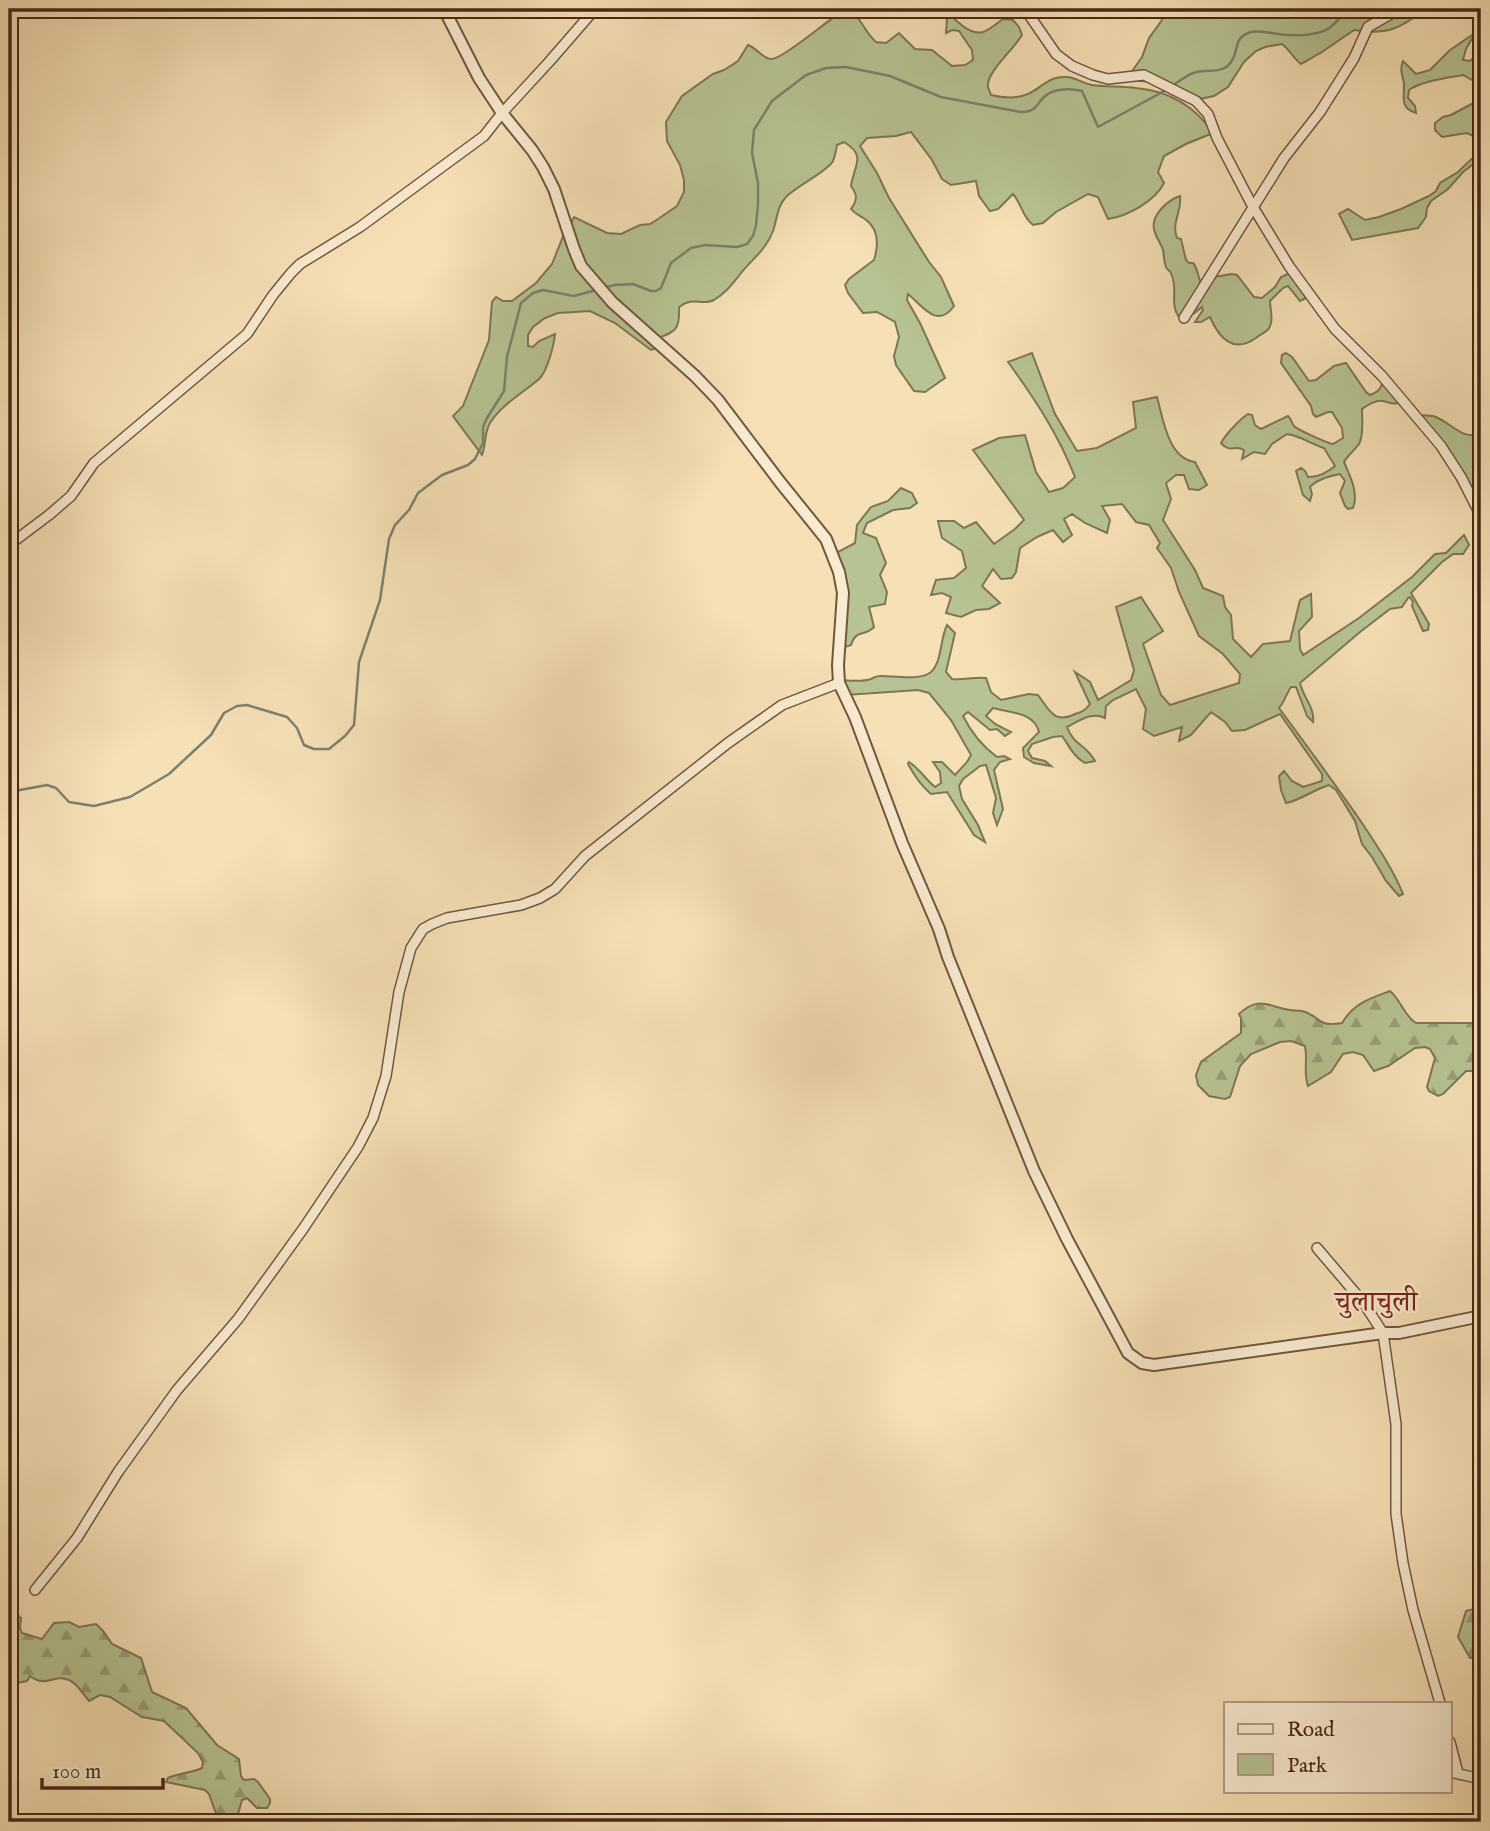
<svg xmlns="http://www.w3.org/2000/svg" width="1490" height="1831" font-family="'IM FELL English','Noto Serif Devanagari',serif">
  <defs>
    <pattern id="forest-firs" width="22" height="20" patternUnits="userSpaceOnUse" patternTransform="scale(1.75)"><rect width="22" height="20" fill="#b7c392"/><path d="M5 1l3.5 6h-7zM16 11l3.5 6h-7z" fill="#979e76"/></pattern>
  </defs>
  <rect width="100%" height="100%" fill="#f6e0b6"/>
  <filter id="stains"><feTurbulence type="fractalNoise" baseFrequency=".00286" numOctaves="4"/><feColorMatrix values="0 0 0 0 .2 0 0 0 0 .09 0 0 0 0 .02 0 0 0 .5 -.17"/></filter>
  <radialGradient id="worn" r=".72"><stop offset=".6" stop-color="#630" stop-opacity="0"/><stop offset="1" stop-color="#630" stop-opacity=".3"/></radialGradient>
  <g fill="#b7c392" stroke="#7f7654" stroke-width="2">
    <path d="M846,9C861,15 864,32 876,42L886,43L899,33L915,49L932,50L952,66L965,65L973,60L972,50L959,31L952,30L946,33L947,19L940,9H943C954,17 968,36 983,32C990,30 997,23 1003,19L1013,20L1019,27L1022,35C1014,49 989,70 988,84C987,87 990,92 991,95C1003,98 1016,99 1028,94C1038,90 1046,80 1056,78C1072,74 1078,82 1092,85C1107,87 1121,86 1136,88C1168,91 1195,106 1213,133L1186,144L1164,156L1158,172L1164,183C1155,201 1128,216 1108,219L1098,197L1088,194L1056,212L1043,223L1033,225C1022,217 1022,204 1013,194L998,209L990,211L979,196L976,181L951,185L942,179L932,160L911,132L896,136L867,138L860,146L877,173L889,198L929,262L941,277L954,306C937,330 922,305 908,294L907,300L920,323L945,378L925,392L914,391L896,365L894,356L899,337L895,322L877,312L863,313L848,293L845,285L849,279L874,260C879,244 879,229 865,219C859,215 855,214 851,209C858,200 857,194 851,186C854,165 867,156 844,142L837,145C836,150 835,156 833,161C827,172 796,186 786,197C777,206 777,220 773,231C766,250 752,259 741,273C733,283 726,293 714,300C703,306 693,296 679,307C680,330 676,331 656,339L619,304L580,258L570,225L574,217L607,233L621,234L640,225L650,224L658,219L677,206L684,192V180L680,165L667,141L666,122L682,96L713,74L724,70L738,61L748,45C757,48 763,59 771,59C782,60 831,17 846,9Z"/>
    <path d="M1160,9H1425C1399,30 1386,35 1354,30L1322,52L1301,64C1293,58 1290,50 1282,44L1265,47L1256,51L1244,62L1228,87L1214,96L1191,101L1155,82L1126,80L1142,57L1149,38L1162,20Z"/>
    <path d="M1475,33L1466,49L1463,60L1470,61L1481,51V85L1463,75C1447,78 1421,81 1409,90L1408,98L1415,106L1416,113C1400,108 1404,98 1404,84C1403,75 1399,71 1403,61L1416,74L1430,70L1450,50Z"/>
    <path d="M1481,99V135L1473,136L1467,133L1442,137L1435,130V123L1443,117L1451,115Z"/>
    <path d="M1481,150V158L1463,172L1448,189L1431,201L1427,208L1426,217L1418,228L1352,240L1339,214L1348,209L1365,220L1379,217L1401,209L1429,196L1436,191L1440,183L1458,172Z"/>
    <path d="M1180,196C1182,211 1171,223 1177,238L1181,239L1186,260L1189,263H1193C1199,270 1197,277 1202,285L1214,277L1232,274L1237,275L1254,297L1262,298L1275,287L1281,277L1290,273L1306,298L1300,301L1288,286L1283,288L1270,301C1270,310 1274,320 1269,328C1267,332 1259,335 1256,338C1233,354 1219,338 1210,317L1201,322H1195L1203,310L1202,307L1193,314L1180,318C1169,306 1178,291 1172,276C1170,268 1170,274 1166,267C1164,262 1164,255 1163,250C1161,243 1155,236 1154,229C1151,215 1168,200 1180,196Z"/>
    <path d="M564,234L590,284L601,298L657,348L651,350L615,323L590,311L558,313L545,318L533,327L528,335V346L533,347L539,341L555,334C554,345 547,372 539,379C523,393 501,405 490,423C484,433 486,445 482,455L453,416L463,406L489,340L492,302L496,297L503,301H512L536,283L552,264Z"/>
    <path d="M1032,353L1055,414L1077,451L1097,448L1136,428L1133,402L1157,397C1163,418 1168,459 1195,462L1207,485L1199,490L1189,489L1184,475H1176L1166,483L1171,499L1163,520L1195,570L1203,588L1223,596L1225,607L1231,615L1233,639L1251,657L1263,644L1290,641L1300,600L1311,594L1312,617L1299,631L1300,649L1303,655L1359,618L1412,577L1435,554L1446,553L1464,535L1469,545L1463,554H1453L1442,562L1411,593L1429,624L1428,630L1423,631L1412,606L1413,602L1410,597L1408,598L1402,607L1390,609L1360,632L1300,683C1303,697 1315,708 1313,722L1307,716L1296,687H1291C1286,694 1285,701 1279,708C1307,746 1335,784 1362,823C1377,846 1393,869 1403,894L1399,896L1386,881L1372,857L1362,844L1355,821L1336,790L1329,785C1313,790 1301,800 1286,803L1281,790L1279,776L1284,771L1292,781L1303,787L1322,781V774L1280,714L1245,730L1232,731L1225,722L1211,712L1191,735L1179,741L1182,727L1154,736L1143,729L1146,709L1136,689L1113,700L1106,706L1105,718C1092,711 1079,721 1067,727C1074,746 1086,744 1095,761L1085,763C1073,756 1070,747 1062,736L1053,737L1032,744L1028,751L1032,758L1045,761L1051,766L1034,763L1024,757L1023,748L1039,732C1034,712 1011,713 993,708L986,716L995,724L1011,732L1005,736L997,729L990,730L968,712L963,716C971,732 982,746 997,757L1004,756L1010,759L1000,762L994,770L1003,809L997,825L993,813L996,798L986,765L980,766L971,773L963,779L959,786L962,799L978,825L985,842L974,835L947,792L931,794C920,785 914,775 908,764L909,762C920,769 925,779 935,787L941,783L940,772L933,762H942L955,775L967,762L971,755L951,720L929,693L918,690L846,695L843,680C852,681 862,682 871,679C876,677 875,676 881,676C894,676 920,681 931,672C942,662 940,639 947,625L955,633L946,672L952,679C964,680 973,677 986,678L991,692L1001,700L1029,694L1038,695C1050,711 1054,724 1075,714C1082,712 1086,710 1090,704L1075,672L1090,682L1098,700L1131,680L1134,670L1116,607L1141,597L1163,631L1143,644L1161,695L1170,705L1239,683L1240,674L1223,654L1199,636L1179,592L1171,568L1157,548L1160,543L1149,525L1136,522L1122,504L1102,506L1110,520L1107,533L1085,523L1072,514L1064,519L1072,535L1063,542L1053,530L1037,537L1020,548L1016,572L1012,578L1001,579L993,569L982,586L1000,603L989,609L976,610L961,617L946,613L951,597L942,593L931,595L936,580L954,578L966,568L962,551L942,538L938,521H954L964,528L976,522L994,544L1015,529L1024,520L973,450L999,438L1025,435L1036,472L1049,492L1063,488L1075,477C1058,434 1035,399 1008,362Z"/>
    <path d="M1286,353L1292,357L1309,381L1316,380L1334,366L1346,363L1366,392L1370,395C1378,392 1381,389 1383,381L1398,403C1391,405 1389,402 1383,401C1375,400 1368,405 1362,409C1362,418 1364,436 1359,444C1354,451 1348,455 1344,462C1350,476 1359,493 1353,508L1348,509L1345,506L1340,493L1345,481L1340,474C1330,476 1317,479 1310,487L1312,494L1310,501L1303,495L1296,471L1301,468L1305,471L1308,477C1317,478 1328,472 1335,466L1324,448C1311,444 1301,436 1287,434L1272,444L1265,454L1254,452L1242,459L1244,450C1235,444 1230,454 1221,443C1226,434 1240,419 1248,414L1252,415L1255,425L1261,429L1288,416C1291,419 1292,423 1294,426C1298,430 1327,443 1333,444L1343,438L1342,428L1332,412H1328L1316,417L1313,414L1311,406L1281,363L1282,355Z"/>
    <path d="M1421,415C1422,415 1432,416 1433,416C1450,421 1463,442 1481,433V496L1478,499L1458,464Z"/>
    <path d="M901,488L912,493L917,503L910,508L893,510L867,523L863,533L876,538L886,563L880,575L887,592L885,604L869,607L874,627C863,638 857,628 851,645L842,648L836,553L855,543L857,525L871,507L888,501Z"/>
  </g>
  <g fill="url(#forest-firs)" stroke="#7f7654" stroke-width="2">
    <path d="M1390,991C1401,1000 1404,1016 1416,1023H1479L1481,1020V1071H1466L1443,1094L1438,1096L1429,1091L1427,1087L1435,1058L1430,1049L1425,1047L1415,1048L1388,1066L1374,1071L1363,1055L1353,1052L1343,1054L1331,1072L1308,1086C1303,1072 1308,1061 1305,1046L1291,1041L1280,1042L1251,1054L1240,1066L1230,1097L1225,1099L1209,1096L1198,1085L1196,1075L1201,1062L1241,1033V1018L1239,1014C1259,995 1269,1007 1290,1010C1294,1011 1298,1010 1302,1011C1320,1015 1316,1028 1342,1023C1354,1003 1369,999 1390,991Z"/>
    <path d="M1481,1607V1657L1470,1658L1458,1637L1466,1611Z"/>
    <path d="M17,1614L21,1618L20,1628L22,1633L42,1639L54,1623L69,1622L79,1627L96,1624L103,1631L112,1644L141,1658L152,1692L186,1708L217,1745L239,1759L241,1776L244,1780L254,1779L258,1782L270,1799V1803L267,1808H257L247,1798L242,1800L238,1814L254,1822H219L209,1794L205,1790L166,1782L168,1778C179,1773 191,1773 202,1768L203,1762L198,1753L164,1721L142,1717L110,1697L100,1695L89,1701C83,1694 77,1683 69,1680C53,1673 47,1689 30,1676L27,1681L17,1683L9,1678V1623Z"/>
  </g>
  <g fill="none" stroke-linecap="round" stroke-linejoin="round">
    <g stroke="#7b816f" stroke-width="2.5">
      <path d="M1173,85C1180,81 1189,73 1197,72C1209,69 1223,74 1231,62C1240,50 1232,38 1251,32C1259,30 1269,33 1278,34C1294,36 1323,37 1334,24C1340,18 1343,14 1350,9"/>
      <path d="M606,287L615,285L633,284L651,291H656L661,288L671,263L691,248L705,245L737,247L747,244L753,236L756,225L758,204V183L752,153L754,130L772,101L806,75L826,68L846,67L890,76L941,97L1021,112C1037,111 1034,107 1044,97C1053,88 1071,88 1082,91L1098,127L1166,90"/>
      <path d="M9,792L47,785L56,788L69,802L94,806L130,797L169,774L211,735L224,713L237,706L247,705L287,717L297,728L304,745L314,749H329L345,736L354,725L359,662L380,600L389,539L395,525L409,510L418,493L442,475L468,465L475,459L483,443V427L487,418L504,391L507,357L521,303L533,293L543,290L574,296L596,290"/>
    </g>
    <defs>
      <g id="minor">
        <path d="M1025,9L1056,54L1072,66L1093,75L1108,79L1144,75L1196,101L1208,114L1217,138L1253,207L1289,266L1335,329L1382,376L1441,446L1461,477L1481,516"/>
        <path d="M1184,318L1284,158L1320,112L1354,58L1368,27L1399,9"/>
        <path d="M9,545L49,515L71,496L94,463L247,334L273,295L291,273L300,264L360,227L484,136L502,113L549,62L595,9"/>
        <path d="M1317,1248L1363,1302L1383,1333L1396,1424V1514L1403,1563L1413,1610L1440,1703"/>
        <path d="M35,1590L77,1538L118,1472L177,1390L238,1319L303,1229L358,1147L373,1118L386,1076L399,992L411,948L423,929L432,924L447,918L521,905L540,898L555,889L585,856L728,743L782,705L839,683"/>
        <path d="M1450,1742L1458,1773"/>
        <path d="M1450,1772L1481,1779"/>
      </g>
      <path id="tertiary" d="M444,9L479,78L502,113L532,150L543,167L554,189L574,249L581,266L612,302L695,376L718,400L780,482L826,539L839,572L843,593L838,665L839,683L855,717L902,843L939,929L948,957L1034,1171L1067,1239L1128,1353L1142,1363L1154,1365L1383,1333H1399L1481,1316"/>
    </defs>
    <use href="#minor" stroke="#73563e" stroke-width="12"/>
    <use href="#tertiary" stroke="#73563e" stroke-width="14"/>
    <use href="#minor" stroke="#f9ebd0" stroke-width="9"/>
    <use href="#tertiary" stroke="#f9ebd0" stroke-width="10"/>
  </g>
  <g text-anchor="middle" stroke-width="5" stroke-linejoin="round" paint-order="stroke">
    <g font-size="28" fill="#7a1f14" stroke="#f9ebd0">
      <text x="1376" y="1311">चुलाचुली</text>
    </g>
  </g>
  <rect width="1490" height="1831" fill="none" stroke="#f6e0b6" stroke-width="35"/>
  <rect x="10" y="10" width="1469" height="1810" fill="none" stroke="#472816" stroke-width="3.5"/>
  <rect x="18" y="18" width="1455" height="1796" fill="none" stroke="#472816" stroke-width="2"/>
  <rect x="1224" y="1702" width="228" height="91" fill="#f9ebd0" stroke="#b29d86" stroke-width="2"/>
  <rect x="1238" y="1724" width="35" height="10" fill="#f9ebd0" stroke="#b29d86" stroke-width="2"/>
  <text x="1287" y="1736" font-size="21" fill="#472816">Road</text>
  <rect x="1238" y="1754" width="35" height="21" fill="#b7c392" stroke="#b29d86" stroke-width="2"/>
  <text x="1287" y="1772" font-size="21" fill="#472816">Park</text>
  <path d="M42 1778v10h121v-10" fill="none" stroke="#472816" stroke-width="3.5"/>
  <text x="52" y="1778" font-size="21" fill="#472816" stroke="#f9ebd0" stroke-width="5" paint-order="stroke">100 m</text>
  <rect width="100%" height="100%" filter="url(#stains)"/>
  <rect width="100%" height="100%" fill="url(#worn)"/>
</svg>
